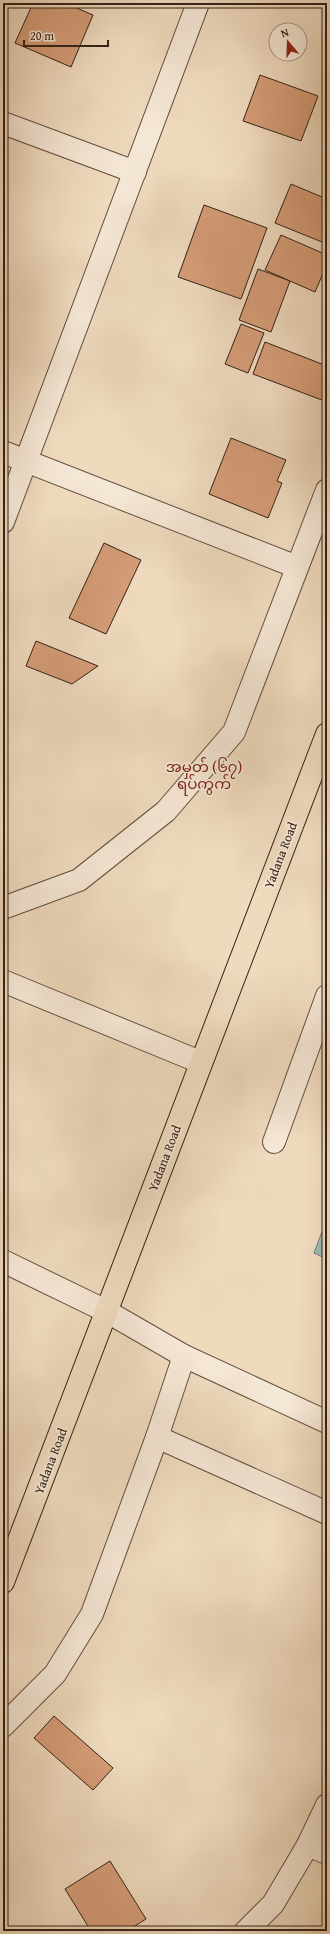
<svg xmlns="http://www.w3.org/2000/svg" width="330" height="1934" font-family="'Gentium Book Plus','Noto Sans Myanmar',serif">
  <rect width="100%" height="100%" fill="#efdabe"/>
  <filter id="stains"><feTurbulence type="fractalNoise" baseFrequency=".005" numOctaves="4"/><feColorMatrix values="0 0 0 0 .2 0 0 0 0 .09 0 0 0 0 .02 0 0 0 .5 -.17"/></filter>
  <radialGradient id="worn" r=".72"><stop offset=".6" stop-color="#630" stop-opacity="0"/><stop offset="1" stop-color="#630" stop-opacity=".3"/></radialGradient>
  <path fill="#9bbab7" stroke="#717d77" d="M327,1218V1259L314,1253Z"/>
  <g fill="#d59c77" stroke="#332117">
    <path d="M33,3H65L93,15L71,67L15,43Z"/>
    <path d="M260,75L318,96L301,141L243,121Z"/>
    <path d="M291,184L327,199V244L275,223Z"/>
    <path d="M204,205L267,228L241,299L178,277Z"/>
    <path d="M281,235L327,255V264L315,292L265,270Z"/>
    <path d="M258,269L290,281L271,332L239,320Z"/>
    <path d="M241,324L264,333L248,373L225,364Z"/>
    <path d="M265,342L327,366V402L253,374Z"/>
    <path d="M231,438L286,460L277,481L282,483L268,518L209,494Z"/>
    <path d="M104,543L141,560L106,634L69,618Z"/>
    <path d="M36,641L98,666L72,684L26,666Z"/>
    <path d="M54,1716L113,1768L93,1790L34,1738Z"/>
    <path d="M110,1861L146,1919L127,1931H91L65,1889Z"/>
  </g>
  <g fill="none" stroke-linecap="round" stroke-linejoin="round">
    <defs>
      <g id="minor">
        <path d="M3,123L135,172"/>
        <path d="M3,452L297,567"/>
        <path d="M3,522L198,3"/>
        <path d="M3,908L79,880L166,811L234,732L327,490"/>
        <path d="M3,981L200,1062"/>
        <path d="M274,1142L327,996"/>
        <path d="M3,1261L106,1311L184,1356L327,1422"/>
        <path d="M157,1437L327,1513"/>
        <path d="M3,1726L55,1674L92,1614L157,1437L184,1356"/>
        <path d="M308,1845L327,1853"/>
        <path d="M246,1931L273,1904L308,1845L327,1805"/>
      </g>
      <path id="major" d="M3,1582L327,734"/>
    </defs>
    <use href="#minor" stroke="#624f41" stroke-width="24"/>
    <use href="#major" stroke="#332117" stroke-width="24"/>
    <use href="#minor" stroke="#f5e7d5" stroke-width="22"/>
    <use href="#major" stroke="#efdabe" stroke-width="22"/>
  </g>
  <g text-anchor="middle" stroke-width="3.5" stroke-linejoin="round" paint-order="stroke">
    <g font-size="13" fill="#332117" stroke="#f5e7d5">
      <text transform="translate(280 855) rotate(-69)" y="5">Yadana Road</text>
      <text transform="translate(164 1158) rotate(-69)" y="5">Yadana Road</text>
      <text transform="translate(50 1461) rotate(-69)" y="5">Yadana Road</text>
    </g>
    <g font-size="15" fill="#7a1f14" stroke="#f5e7d5">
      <text x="204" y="772">အမှတ် (၆၇)<tspan x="204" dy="17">ရပ်ကွက်</tspan></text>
    </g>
  </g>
  <rect width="330" height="1934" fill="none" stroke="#efdabe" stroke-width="16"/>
  <rect x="4" y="4" width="322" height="1926" fill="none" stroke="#332117" stroke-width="2"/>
  <rect x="8" y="8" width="314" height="1918" fill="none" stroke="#332117"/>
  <g transform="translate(288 42) rotate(341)"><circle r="19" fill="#f5e7d5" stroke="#a79889"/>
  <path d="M0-3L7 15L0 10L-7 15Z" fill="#8f2418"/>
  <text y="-6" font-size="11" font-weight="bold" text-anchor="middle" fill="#332117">N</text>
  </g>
  <path d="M24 40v6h84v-6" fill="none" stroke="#332117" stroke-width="2"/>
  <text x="30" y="40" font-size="12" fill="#332117" stroke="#f5e7d5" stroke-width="3" paint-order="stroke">20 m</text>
  <rect width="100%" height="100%" filter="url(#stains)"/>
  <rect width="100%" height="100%" fill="url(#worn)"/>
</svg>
